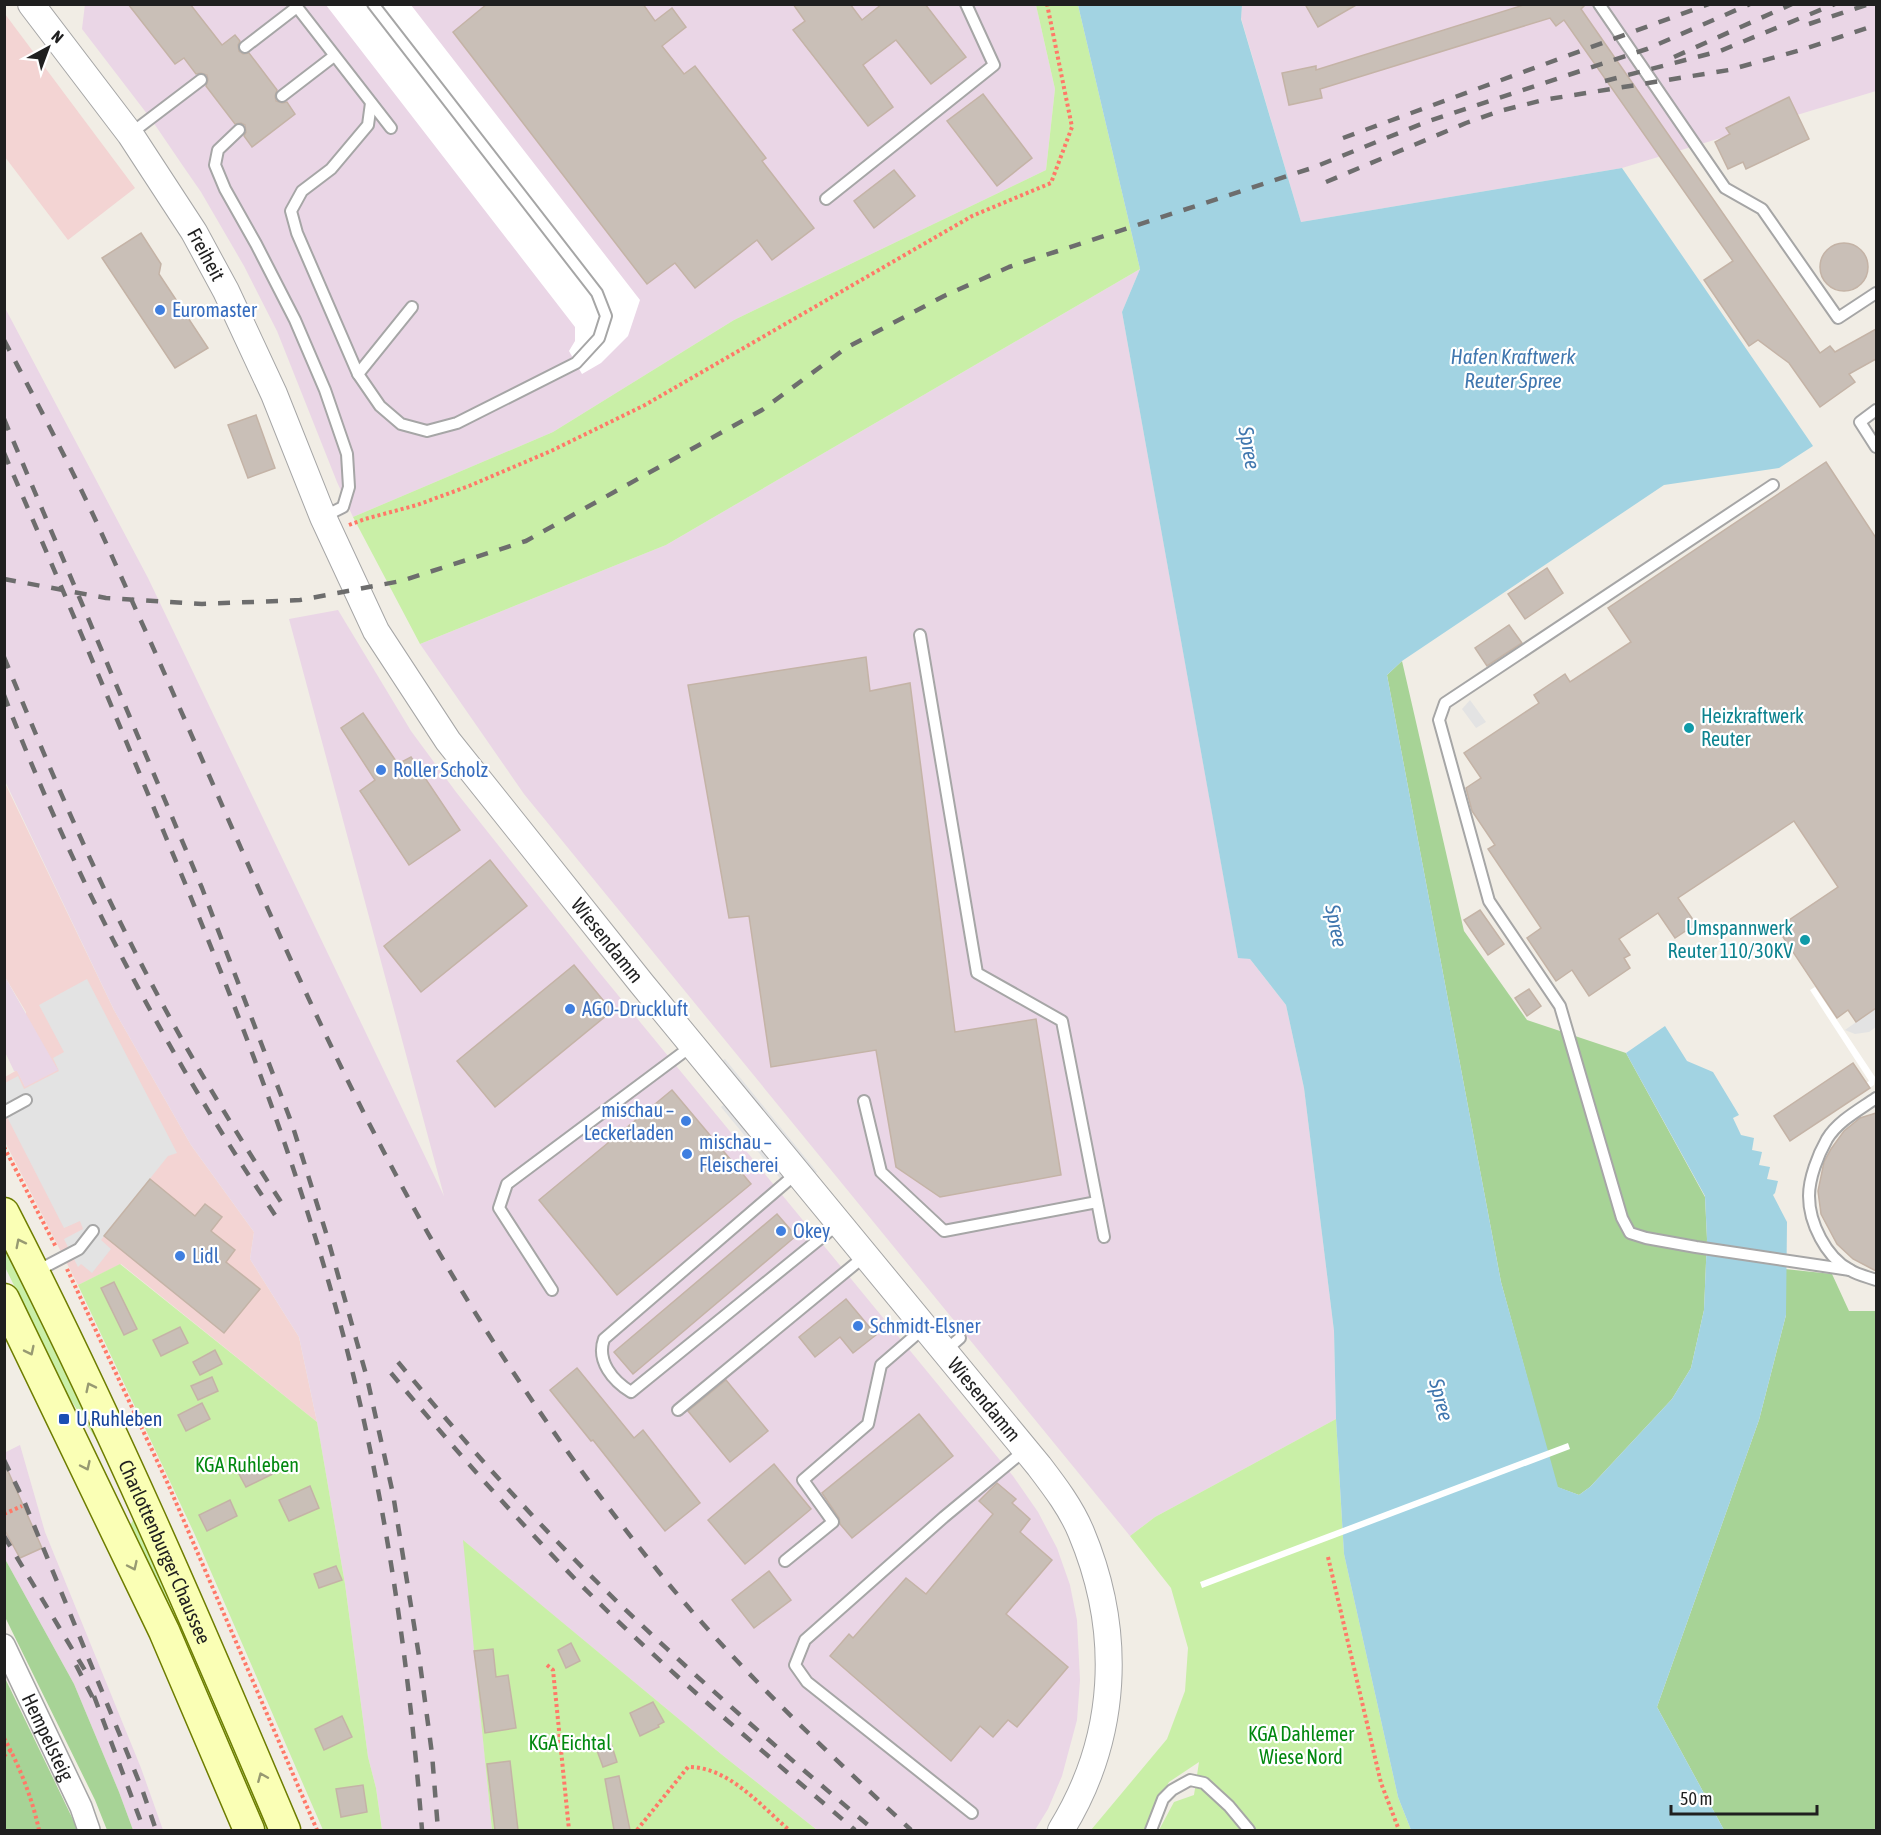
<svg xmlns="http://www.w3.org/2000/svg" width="1881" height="1835" font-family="'Asap Condensed',sans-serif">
  <rect width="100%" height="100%" fill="#f1ede5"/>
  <g fill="#f3d4d3">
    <path d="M5,14L135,188L68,240L5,157Z"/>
    <path d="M4,781L114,1010L191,1145L254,1232L250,1259L299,1337L317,1422L121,1264L78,1285L5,1142V1077L17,1070L25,1086L26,1012L5,977Z"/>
  </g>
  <g fill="#ead6e6">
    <path d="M85,4L1036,5L1055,89L1046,170L734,320L553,432L353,517L337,482L277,331L244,266L201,192L183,166L151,119L82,29Z"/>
    <path d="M1242,4L1876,5V91L1622,168L1301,222L1241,18Z"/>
    <path d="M1140,269L1122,312L1238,957L1250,959L1286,1005L1304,1088L1334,1331L1336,1419L1155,1517L1130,1536L524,794L420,644L666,545Z"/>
    <path d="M4,306L148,578L444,1196L289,619L338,610L411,731L456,792L599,972L1013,1476L1038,1512L1057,1548L1070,1585L1077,1620L1080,1680L1077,1720L1062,1776L1048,1809L1035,1830H817L721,1754L464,1541L492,1830H382L376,1788L368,1757L345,1584L317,1422L299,1337L250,1259L254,1232L191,1145L114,1010L5,781Z"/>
    <path d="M5,977L58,1070L25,1087L17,1071H14L5,1052Z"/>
    <path d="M20,1445L45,1532L141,1768L163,1830H133L119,1792L74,1684L5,1559L4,1453Z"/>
  </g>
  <g fill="#c9efa7">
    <path d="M1036,5H1078L1140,269L666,545L420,644L353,517L553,432L734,320L1046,170L1055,89Z"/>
    <path d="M4,1235L128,1488L121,1490L99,1444L67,1394L5,1267Z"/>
    <path d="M120,1264L317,1422L345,1584L368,1757L376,1788L382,1830H323L195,1535L78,1285Z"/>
    <path d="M1336,1419L1344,1554L1398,1797L1411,1830H1159L1174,1802L1194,1795L1199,1762L1169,1782L1144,1830H1091L1167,1739L1185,1691L1188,1648L1171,1588L1130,1536L1155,1517Z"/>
    <path d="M137,1519L274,1830H261L130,1526L133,1520Z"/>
    <path d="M463,1540L721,1754L817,1830H492Z"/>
  </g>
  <g fill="#a7d396">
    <path d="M1402,661L1464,931L1527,1020L1626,1053L1705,1197L1707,1239L1704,1310L1691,1368L1672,1399L1590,1487L1579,1495L1557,1487L1501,1282L1387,675Z"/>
    <path d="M1785,1269L1832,1274L1849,1311H1876V1830H1724L1657,1707L1759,1420L1786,1315Z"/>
    <path d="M5,1559L74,1684L119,1792L133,1830H107L95,1800L5,1617Z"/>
    <path d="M5,1678L78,1830H5Z"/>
  </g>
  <g fill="#e3e3e3">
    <path d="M1470,700L1486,722L1476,728L1462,709Z"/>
    <path d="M87,979L177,1153L168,1156L101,1240L111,1249L92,1273L81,1264L78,1267L64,1239L83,1229L80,1221L64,1228L5,1113V1083L18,1076L24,1089L59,1071L53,1058L64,1052L39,1005Z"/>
    <path d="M1876,1008V1027L1869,1032L1855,1034L1845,1030Z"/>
    <path d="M725,1059L817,1172L812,1176L720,1062Z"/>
    <path d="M726,1103L787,1178L783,1182L721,1107Z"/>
  </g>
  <path fill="#a2d3e2" d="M1078,5H1242L1241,19L1301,222L1622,168L1813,446L1779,468L1664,485L1402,661L1387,675L1501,1282L1558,1487L1579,1495L1590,1487L1672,1399L1691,1368L1704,1310L1707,1239L1705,1196L1626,1053L1665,1026L1687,1061L1713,1072L1739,1115L1733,1118L1741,1135L1754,1138L1752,1150L1762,1152L1759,1165L1770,1167L1767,1179L1778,1181L1775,1193L1773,1195L1787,1222L1786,1315L1759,1420L1657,1707L1724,1830H1411L1398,1797L1344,1554L1336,1419L1334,1331L1304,1088L1286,1005L1250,959L1238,958L1122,312L1140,269Z"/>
  <g fill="#fff">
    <path d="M326,5H411L640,300L628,336L601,363L582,374L569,351L575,341V327Z"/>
    <path d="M1815,987L1875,1077L1874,1085L1790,1140L1787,1136L1869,1081L1810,990Z"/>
    <path d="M1568,1443L1570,1449L1202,1588L1200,1582Z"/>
  </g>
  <g fill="#c9bfb7" stroke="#c4b3a6" stroke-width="1.5">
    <path d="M128,4H190L222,45L235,35L240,41L238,45L239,51L243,54L249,53L277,90L275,96L276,101L282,103L287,102L295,114L252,147L244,136L246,132L245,125L241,123L235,124L206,86L208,80L207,75L201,73L196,74L184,58L175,64Z"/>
    <path d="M487,4H643L655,21L672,8L686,27L662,46L684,74L695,66L766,158L762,161L814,228L772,260L757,240L695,288L675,263L647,284L453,32Z"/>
    <path d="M793,4H850L862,20L882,4H925L966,57L931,84L896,40L863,65L893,107L868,126L793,30L805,21Z"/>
    <path d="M1305,4H1358L1318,27Z"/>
    <path d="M1527,4H1586L1581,9L1820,353L1830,346L1835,352L1876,329V359L1849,374L1855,382L1820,407L1789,363L1758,340L1749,346L1704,280L1733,261L1564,20L1556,26L1550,18L1320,89L1322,98L1289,105L1282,73L1316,66V70Z"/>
    <path d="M983,94L1032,158L997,186L947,121Z"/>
    <path d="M1789,97L1809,139L1746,169L1743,162L1728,169L1715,142L1730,134L1726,128Z"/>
    <path d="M894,170L915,196L874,228L854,201Z"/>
    <path d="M141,233L161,264L159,274L208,348L175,368L102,258Z"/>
    <circle cx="1844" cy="267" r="24"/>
    <path d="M256,415L275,468L248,478L228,425Z"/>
    <path d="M1826,462L1876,538V1008L1856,1022L1848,1010L1837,1018L1777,928L1838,887L1794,821L1678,898L1696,924L1675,938L1658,913L1619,939L1630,955L1624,958L1630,968L1589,996L1572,970L1556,981L1527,938L1541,928L1488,849L1495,845L1472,811L1466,788L1481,778L1464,753L1539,703L1534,695L1565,674L1570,682L1631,642L1608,608Z"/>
    <path d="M1547,568L1563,593L1525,619L1508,594Z"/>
    <path d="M1509,625L1522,643L1487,666L1475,648Z"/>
    <path d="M866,657L870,691L910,683L955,1032L1036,1019L1061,1175L940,1197L896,1167L876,1050L771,1067L749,916L729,918L688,685Z"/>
    <path d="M363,713L398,764L411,757L460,830L409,865L360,791L375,780L341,728Z"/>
    <path d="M490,860L527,906L421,992L384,946Z"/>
    <path d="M1480,910L1504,944L1488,955L1464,920Z"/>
    <path d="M574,965L612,1011L495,1107L457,1061Z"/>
    <path d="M1529,989L1541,1006L1527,1016L1515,998Z"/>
    <path d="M1853,1063L1870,1088L1790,1141L1774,1116Z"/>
    <path d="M672,1090L751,1184L617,1295L539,1200Z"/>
    <path d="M1876,1113V1271L1853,1259L1837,1244L1821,1214L1818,1191L1824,1162L1831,1149L1844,1131L1860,1118Z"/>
    <path d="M150,1179L195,1216L205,1204L222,1217L211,1231L235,1250L226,1262L260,1289L224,1333L104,1236Z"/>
    <path d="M777,1214L796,1236L633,1374L614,1352Z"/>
    <path d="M114,1282L137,1329L124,1335L101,1288Z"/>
    <path d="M846,1299L876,1335L853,1353L840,1337L815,1357L799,1337Z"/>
    <path d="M180,1327L188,1343L161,1356L153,1340Z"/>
    <path d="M215,1350L222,1364L200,1375L193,1362Z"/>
    <path d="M577,1368L634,1438L643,1430L700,1503L665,1531L593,1440L591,1441L550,1390Z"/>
    <path d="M212,1377L218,1391L198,1400L191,1386Z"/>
    <path d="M726,1380L768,1431L730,1462L688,1411Z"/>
    <path d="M202,1403L210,1419L186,1431L178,1415Z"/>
    <path d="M919,1414L953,1456L852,1538L840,1524L839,1518L822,1493Z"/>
    <path d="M272,1458L279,1471L246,1487L239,1474Z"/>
    <path d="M4,1462L42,1548L20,1558L4,1529Z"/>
    <path d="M774,1464L811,1509L745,1564L708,1520Z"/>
    <path d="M997,1483L1016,1499L1012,1503L1030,1519L1020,1532L1052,1560L1006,1614L1068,1667L1017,1727L1008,1720L993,1737L980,1726L951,1761L830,1656L849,1634L853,1638L906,1578L926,1594L993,1514L979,1501Z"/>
    <path d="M310,1486L319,1508L289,1521L279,1500Z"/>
    <path d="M230,1500L237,1516L207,1531L199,1515Z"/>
    <path d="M336,1566L342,1580L319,1588L314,1574Z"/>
    <path d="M769,1571L791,1600L754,1628L732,1600Z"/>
    <path d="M571,1643L580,1661L566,1668L558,1650Z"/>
    <path d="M493,1649L496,1677L508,1675L516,1728L485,1733L474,1651Z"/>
    <path d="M653,1702L664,1722L658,1725L659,1727L640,1736L630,1713Z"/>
    <path d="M342,1716L352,1737L324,1750L315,1729Z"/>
    <path d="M610,1740L617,1762L603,1767L595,1745Z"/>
    <path d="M510,1761L518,1830H495L487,1764Z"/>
    <path d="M619,1776L630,1830H614L605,1779Z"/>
    <path d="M363,1785L367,1812L341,1817L336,1789Z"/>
  </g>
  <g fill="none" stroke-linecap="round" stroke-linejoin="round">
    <defs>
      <g id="service">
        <path d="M297,4V7L391,128"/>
        <path d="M1599,4L1725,188L1762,209L1838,318L1876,293"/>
        <path d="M245,47L297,7"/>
        <path d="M282,96L334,56"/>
        <path d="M371,103L368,125L331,169L302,191L291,211L297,233L358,374L380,406L401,424L427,431L457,423L576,363L599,338L606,316L597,293L373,4"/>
        <path d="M239,130L218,150L215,165L225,189L256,244L295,320L325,390L347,454L349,487L343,507L323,517"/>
        <path d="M130,134L201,80"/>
        <path d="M826,199L994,65L966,4"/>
        <path d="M358,374L412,307"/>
        <path d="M1876,410L1860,422L1876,447"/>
        <path d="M1773,485L1445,703L1439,720L1489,901L1560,1006L1622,1218L1630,1233L1646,1238L1696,1247L1850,1270"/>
        <path d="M920,635L977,973L1062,1021L1104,1237"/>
        <path d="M1876,1098C1859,1110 1838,1121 1827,1139C1818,1155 1809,1178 1809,1196C1809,1223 1826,1257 1850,1270C1858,1275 1868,1277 1876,1280"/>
        <path d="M864,1101L881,1172L944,1231L1097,1202"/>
        <path d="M4,1112L26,1100"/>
        <path d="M798,1172L604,1339C596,1361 613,1381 631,1392L838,1224"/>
        <path d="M35,1272L79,1249L93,1231"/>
        <path d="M552,1290L499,1208L507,1184L693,1045"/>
        <path d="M945,1351L960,1338"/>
        <path d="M678,1410L866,1255"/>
        <path d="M785,1561L833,1522L803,1480L868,1424L881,1365L925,1327"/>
        <path d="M972,1813L807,1682L795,1665L805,1640L944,1517L1025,1450"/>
        <path d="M1151,1830L1163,1799L1172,1790L1190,1780L1204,1783L1229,1806L1249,1830"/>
      </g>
      <g id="minor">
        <path id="s1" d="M4,1645L81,1807L89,1830"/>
      </g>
      <g id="tertiary">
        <path id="s2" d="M31,4L130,134L194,232L226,291L274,394L323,517L376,631L448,741L642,984L1039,1466C1055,1487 1071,1508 1081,1532C1123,1632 1118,1738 1061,1830"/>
      </g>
      <g id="secondary">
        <path id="s3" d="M4,1213C108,1415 197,1622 285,1830"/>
        <path d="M4,1299L164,1631L249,1830"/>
      </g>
    </defs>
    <use href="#service" stroke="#a6a6a6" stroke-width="14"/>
    <use href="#minor" stroke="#a6a6a6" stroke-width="24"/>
    <use href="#tertiary" stroke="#a6a6a6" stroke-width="28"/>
    <use href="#secondary" stroke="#6e7d00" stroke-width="33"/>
    <g stroke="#ff7968" stroke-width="4" stroke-dasharray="3 3" stroke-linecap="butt">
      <path d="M349,525L365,519L417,505L469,486L551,451L645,405L972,216L1051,183L1072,127L1047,4"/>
      <path d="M4,1147L56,1247"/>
      <path d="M67,1269L168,1484L317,1830"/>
      <path d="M4,1514L22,1506"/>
      <path d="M1328,1557L1381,1783L1399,1830"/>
      <path d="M547,1665L553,1670L569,1830"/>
      <path d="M4,1738C20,1767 32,1798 39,1830"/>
      <path d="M4,1756L11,1750"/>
      <path d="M637,1830L688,1767C729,1767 760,1805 789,1830"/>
    </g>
    <use href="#service" stroke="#fff" stroke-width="10"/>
    <use href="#minor" stroke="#fff" stroke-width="21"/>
    <use href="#tertiary" stroke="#fff" stroke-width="26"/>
    <use href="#secondary" stroke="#faffb5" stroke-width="30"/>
    <g stroke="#6d6d6d" stroke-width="4.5" stroke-dasharray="12 12" stroke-linecap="butt">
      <path d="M1809,24L1869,4"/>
      <path d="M1674,57L1792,4"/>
      <path d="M1605,81L1720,51L1835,4"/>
      <path d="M1343,138L1709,4"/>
      <path d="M1326,182L1466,123L1500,111L1543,100L1729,70L1801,50L1876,25"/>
      <path d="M4,340C33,395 62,450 89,506C110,551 130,597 151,643C236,834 315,1029 416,1212C486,1338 568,1459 658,1571C734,1665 823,1748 911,1830"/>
      <path d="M4,419L202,888L292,1124L327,1236L367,1378L393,1494L419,1656L432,1754L438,1830"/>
      <path d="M4,453C59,580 112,707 165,835C239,1012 309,1191 354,1378C390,1527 410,1678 422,1830"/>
      <path d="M4,579L106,598L202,604L300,600L401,581L526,541L762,410L846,348L944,296L1009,267L1312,168L1426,122L1647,49L1750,4"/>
      <path d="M4,657C33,728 62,798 94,867C148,985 212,1097 283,1205"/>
      <path d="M4,695C74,878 166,1053 275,1215"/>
      <path d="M398,1362C458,1434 520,1505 587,1572C678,1663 776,1747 874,1830"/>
      <path d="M391,1373C450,1444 511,1513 575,1579C663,1668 760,1749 855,1830"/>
      <path d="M4,1460L24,1501L142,1789L156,1830"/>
      <path d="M4,1536L86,1672"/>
      <path d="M76,1665L97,1706"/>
      <path d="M94,1696L144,1830"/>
    </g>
  </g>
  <defs><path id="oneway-chevron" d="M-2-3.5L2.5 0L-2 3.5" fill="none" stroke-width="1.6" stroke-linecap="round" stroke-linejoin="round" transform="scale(1.5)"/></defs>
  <g stroke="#979a72">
    <use href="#oneway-chevron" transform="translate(20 1243) rotate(-117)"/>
    <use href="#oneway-chevron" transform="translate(30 1351) rotate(64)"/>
    <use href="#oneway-chevron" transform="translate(90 1387) rotate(-116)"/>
    <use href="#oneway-chevron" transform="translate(86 1466) rotate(65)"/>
    <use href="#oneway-chevron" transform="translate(133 1566) rotate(65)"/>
    <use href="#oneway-chevron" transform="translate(262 1777) rotate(-113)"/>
  </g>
  <g fill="#3f7fe0" stroke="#fff" stroke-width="2">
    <circle cx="160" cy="310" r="6"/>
    <circle cx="381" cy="770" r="6"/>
    <circle cx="570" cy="1009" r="6"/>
    <circle cx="686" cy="1121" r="6"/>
    <circle cx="687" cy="1154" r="6"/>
    <circle cx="781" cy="1231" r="6"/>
    <circle cx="180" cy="1256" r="6"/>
    <circle cx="858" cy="1326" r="6"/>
  </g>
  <g fill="#0f9aa8" stroke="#fff" stroke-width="2">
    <circle cx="1689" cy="728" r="6"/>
    <circle cx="1805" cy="940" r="6"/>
  </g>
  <rect fill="#1a4fb4" stroke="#fff" stroke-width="2" x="58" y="1413" width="12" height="12" rx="3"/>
  <g text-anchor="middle" stroke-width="4.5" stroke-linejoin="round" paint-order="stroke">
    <g font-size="20" fill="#1f1f1f" stroke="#fff">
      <text dy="7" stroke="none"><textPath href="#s2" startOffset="306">Freiheit</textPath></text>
      <text dy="7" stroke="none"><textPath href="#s2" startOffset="1106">Wiesendamm</textPath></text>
      <text dy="7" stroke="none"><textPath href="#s2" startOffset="1700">Wiesendamm</textPath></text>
      <text dy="7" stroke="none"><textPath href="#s3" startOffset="375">Charlottenburger Chaussee</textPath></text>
      <text dy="7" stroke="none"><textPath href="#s1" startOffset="102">Hempelsteig</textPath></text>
    </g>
    <g font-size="20" fill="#366cbe" stroke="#fff" text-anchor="start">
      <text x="172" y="317">Euromaster</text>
      <text x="393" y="777">Roller Scholz</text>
      <text x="582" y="1016">AGO-Druckluft</text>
      <text x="674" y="1117" text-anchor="end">mischau –<tspan x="674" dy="23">Leckerladen</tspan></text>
      <text x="699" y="1149">mischau –<tspan x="699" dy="23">Fleischerei</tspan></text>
      <text x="793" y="1238">Okey</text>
      <text x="192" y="1263">Lidl</text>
      <text x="870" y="1333">Schmidt-Elsner</text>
    </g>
    <g font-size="20" fill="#0d838f" stroke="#fff" text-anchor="start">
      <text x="1701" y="723">Heizkraftwerk<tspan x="1701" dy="23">Reuter</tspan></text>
      <text x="1793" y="935" text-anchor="end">Umspannwerk<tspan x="1793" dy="23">Reuter 110/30KV</tspan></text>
    </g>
    <g font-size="20" fill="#164399" stroke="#fff" text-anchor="start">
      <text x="76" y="1426">U Ruhleben</text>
    </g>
    <g font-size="20" fill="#02880f" stroke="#fff">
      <text x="247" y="1472">KGA Ruhleben</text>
      <text x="1301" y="1741">KGA Dahlemer<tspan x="1301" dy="23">Wiese Nord</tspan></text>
      <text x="570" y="1750">KGA Eichtal</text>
    </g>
    <g font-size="21" font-style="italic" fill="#4077af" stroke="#fff">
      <text x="1513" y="364">Hafen Kraftwerk<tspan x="1513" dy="24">Reuter Spree</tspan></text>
      <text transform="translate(1249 448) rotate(80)" y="7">Spree</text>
      <text transform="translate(1336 926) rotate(79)" y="7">Spree</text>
      <text transform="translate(1441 1400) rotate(75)" y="7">Spree</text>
    </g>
  </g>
  <rect width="1881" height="1835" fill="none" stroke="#1f1f1f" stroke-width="12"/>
  <g transform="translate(48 48) rotate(41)" stroke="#ffffff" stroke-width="4.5" paint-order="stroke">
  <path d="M0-4.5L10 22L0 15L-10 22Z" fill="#1f1f1f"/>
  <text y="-9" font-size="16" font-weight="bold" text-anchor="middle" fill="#1f1f1f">N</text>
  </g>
  <path d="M1671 1805v9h146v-9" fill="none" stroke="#1f1f1f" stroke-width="3"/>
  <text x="1680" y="1805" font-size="18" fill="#1f1f1f" stroke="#ffffff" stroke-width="4.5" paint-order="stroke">50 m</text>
</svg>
